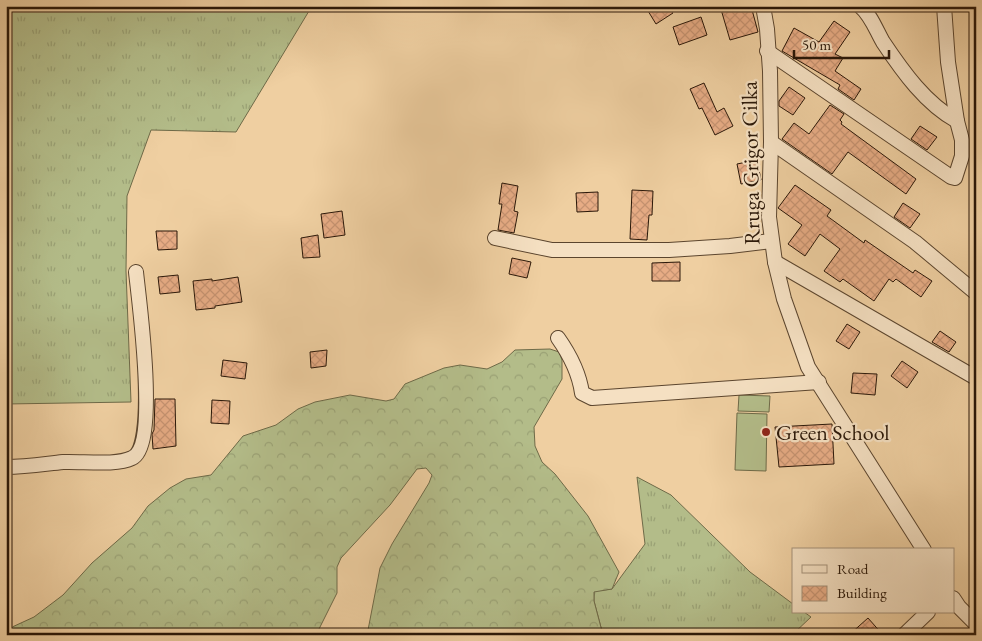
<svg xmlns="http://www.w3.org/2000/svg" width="982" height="641" font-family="'EB Garamond',serif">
  <defs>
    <pattern id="grass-tufts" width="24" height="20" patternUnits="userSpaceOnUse" patternTransform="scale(1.25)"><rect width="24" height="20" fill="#b3bc89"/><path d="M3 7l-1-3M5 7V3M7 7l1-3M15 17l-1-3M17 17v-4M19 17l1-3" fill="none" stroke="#9aa175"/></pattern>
    <pattern id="forest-crowns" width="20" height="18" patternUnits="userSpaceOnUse" patternTransform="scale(1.25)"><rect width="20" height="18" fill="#b3bc89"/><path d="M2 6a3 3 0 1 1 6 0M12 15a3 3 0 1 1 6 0" fill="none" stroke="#9aa175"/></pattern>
    <pattern id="building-cross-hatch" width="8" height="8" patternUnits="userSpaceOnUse" patternTransform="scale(1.25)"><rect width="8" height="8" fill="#e7ac85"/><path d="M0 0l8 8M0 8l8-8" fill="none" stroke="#c69371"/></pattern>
  </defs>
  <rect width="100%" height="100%" fill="#efcfa1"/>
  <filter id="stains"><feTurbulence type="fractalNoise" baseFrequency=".004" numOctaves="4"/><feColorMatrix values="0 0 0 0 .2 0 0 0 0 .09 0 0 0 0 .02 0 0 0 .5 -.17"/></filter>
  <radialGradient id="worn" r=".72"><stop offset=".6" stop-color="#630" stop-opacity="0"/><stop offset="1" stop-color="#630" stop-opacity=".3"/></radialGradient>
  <g fill="url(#grass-tufts)" stroke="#6e6a48">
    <path d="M6,6H312L236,132L151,130L127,196L126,271L131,402L6,404Z"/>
    <path d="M637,477L671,495L750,572L793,604V612H804L811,617L792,635H603L594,601V591L612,589L645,544Z"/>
  </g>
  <path fill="url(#forest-crowns)" stroke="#6e6a48" d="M550,349L559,352L562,360V379L534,427L535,446L542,462L555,474L588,516L619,572L612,589L594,592V601L603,635H370L368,630L380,568L392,544L429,483L432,475L426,468L417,469L390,505L341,558L337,567V593L316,635H6L10,628L34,617L63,595L92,563L132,528L148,506L170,488L186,479L211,475L243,436L276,425L298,409L315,402L350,395L386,401L394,399L405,384L444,368L460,365L487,369L502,362L515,350Z"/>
  <g fill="#b3bc89" stroke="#6e6a48">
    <path d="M739,395L770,396L769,412L738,411Z"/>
    <path d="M737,413L767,414L766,471L735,470Z"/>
  </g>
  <g fill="url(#building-cross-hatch)" stroke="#2a1708">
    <path d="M645,6H668L673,13L656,24Z"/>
    <path d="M720,6H751L758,32L730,40Z"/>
    <path d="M701,17L707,35L679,45L673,27Z"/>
    <path d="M834,21L850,32L835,54L843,58L835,71L861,89L854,100L838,89L840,85L782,51L794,28L819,42Z"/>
    <path d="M704,83L717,112L724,108L733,126L715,135L702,108L699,109L690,89Z"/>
    <path d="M789,87L805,98L793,115L779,106V101Z"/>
    <path d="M830,105L844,114L840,120L842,122L841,124L916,179L906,194L848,152L832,174L782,139L794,123L809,134Z"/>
    <path d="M920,126L937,137L927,150L911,139Z"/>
    <path d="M757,160L761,180L741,184L737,164Z"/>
    <path d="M502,183L518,186L514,211L518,212L514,233L498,230L502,204H499Z"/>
    <path d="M795,185L831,210L827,216L864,243L865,240L913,273L915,270L932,281L921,297L896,279L893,282L889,279L874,301L843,279L840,282L824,271L840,249L820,234L805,256L788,244L802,225L778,208Z"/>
    <path d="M632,190L653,191L652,215H649L647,240L630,239Z"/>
    <path d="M598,192V211L577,212L576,193Z"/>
    <path d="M903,203L920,214L910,228L894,217Z"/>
    <path d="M342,211L345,235L324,238L321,214Z"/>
    <path d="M156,231H177V249L158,250Z"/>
    <path d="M318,235L320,257L303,258L301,238Z"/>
    <path d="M512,258L531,262L527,278L509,274Z"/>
    <path d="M680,262V281H652V263Z"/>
    <path d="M178,275L180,292L160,294L158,277Z"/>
    <path d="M238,277L242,302L215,306V308L196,310L193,281L212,279V281Z"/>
    <path d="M847,324L860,332L849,349L836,341Z"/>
    <path d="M940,331L956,342L949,352L932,342Z"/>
    <path d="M327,350L326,366L311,368L310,352Z"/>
    <path d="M223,360L247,363L245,379L221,376Z"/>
    <path d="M902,361L918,372L907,388L891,376Z"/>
    <path d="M853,373L877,374L875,395L851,393Z"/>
    <path d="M155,399H175L176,446L153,449L152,434L154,430Z"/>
    <path d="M212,400L230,401L229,424L211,423Z"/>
    <path d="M832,424L834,464L779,467L775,427Z"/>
    <path d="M868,618L883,635H849Z"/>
  </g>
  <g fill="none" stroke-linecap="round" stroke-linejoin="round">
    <defs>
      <g id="minor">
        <path d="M763,6L767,29L770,71L771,142L769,217L775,262L784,299L808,367L924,550"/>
        <path d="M860,6C871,15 876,30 883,42C903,72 926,104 957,121"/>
        <path d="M767,51L951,177L955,178L962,156V140L957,121L948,62L944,6"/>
        <path d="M771,142L915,242L975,292"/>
        <path d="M495,238L552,250H669L730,246L771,241"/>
        <path d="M775,262L976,378"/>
        <path d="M558,338C570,355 579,372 582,393L592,398L819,382"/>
        <path d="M6,467C26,467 44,464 63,462C82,461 116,466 132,458C159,446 139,301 136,272"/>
        <path d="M953,598L959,607L976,624"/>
        <path d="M904,635L928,612"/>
      </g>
    </defs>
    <use href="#minor" stroke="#5b452e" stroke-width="16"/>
    <use href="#minor" stroke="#f5e0c2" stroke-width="14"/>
  </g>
  <circle fill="#8f2418" stroke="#f5e0c2" stroke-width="2" cx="766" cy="432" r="5"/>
  <g text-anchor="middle" stroke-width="4.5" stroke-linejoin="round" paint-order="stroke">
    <g font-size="22" fill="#2a1708" stroke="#f5e0c2">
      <text transform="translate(750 163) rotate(-91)" y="8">Rruga Grigor Cilka</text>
    </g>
    <g font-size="22" fill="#2a1708" stroke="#f5e0c2" text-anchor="start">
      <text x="776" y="440">Green School</text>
    </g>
  </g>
  <rect width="982" height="641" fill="none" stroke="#efcfa1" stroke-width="25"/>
  <rect x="8" y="8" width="967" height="626" fill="none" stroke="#2a1708" stroke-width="2.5"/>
  <rect x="12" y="12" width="957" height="616" fill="none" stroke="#2a1708"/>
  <rect x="792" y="548" width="162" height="65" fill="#f5e0c2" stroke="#a49078"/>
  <rect x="802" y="565" width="25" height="8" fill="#f5e0c2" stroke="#a49078"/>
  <text x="837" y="574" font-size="15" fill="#2a1708">Road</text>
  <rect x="802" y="586" width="25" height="15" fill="url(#building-cross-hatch)" stroke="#a49078"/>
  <text x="837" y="598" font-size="15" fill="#2a1708">Building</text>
  <path d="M794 50v8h95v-8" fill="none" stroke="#2a1708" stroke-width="2.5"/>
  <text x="802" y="50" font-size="15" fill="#2a1708" stroke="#f5e0c2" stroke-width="4" paint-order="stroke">50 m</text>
  <rect width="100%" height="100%" filter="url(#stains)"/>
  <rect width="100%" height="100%" fill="url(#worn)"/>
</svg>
